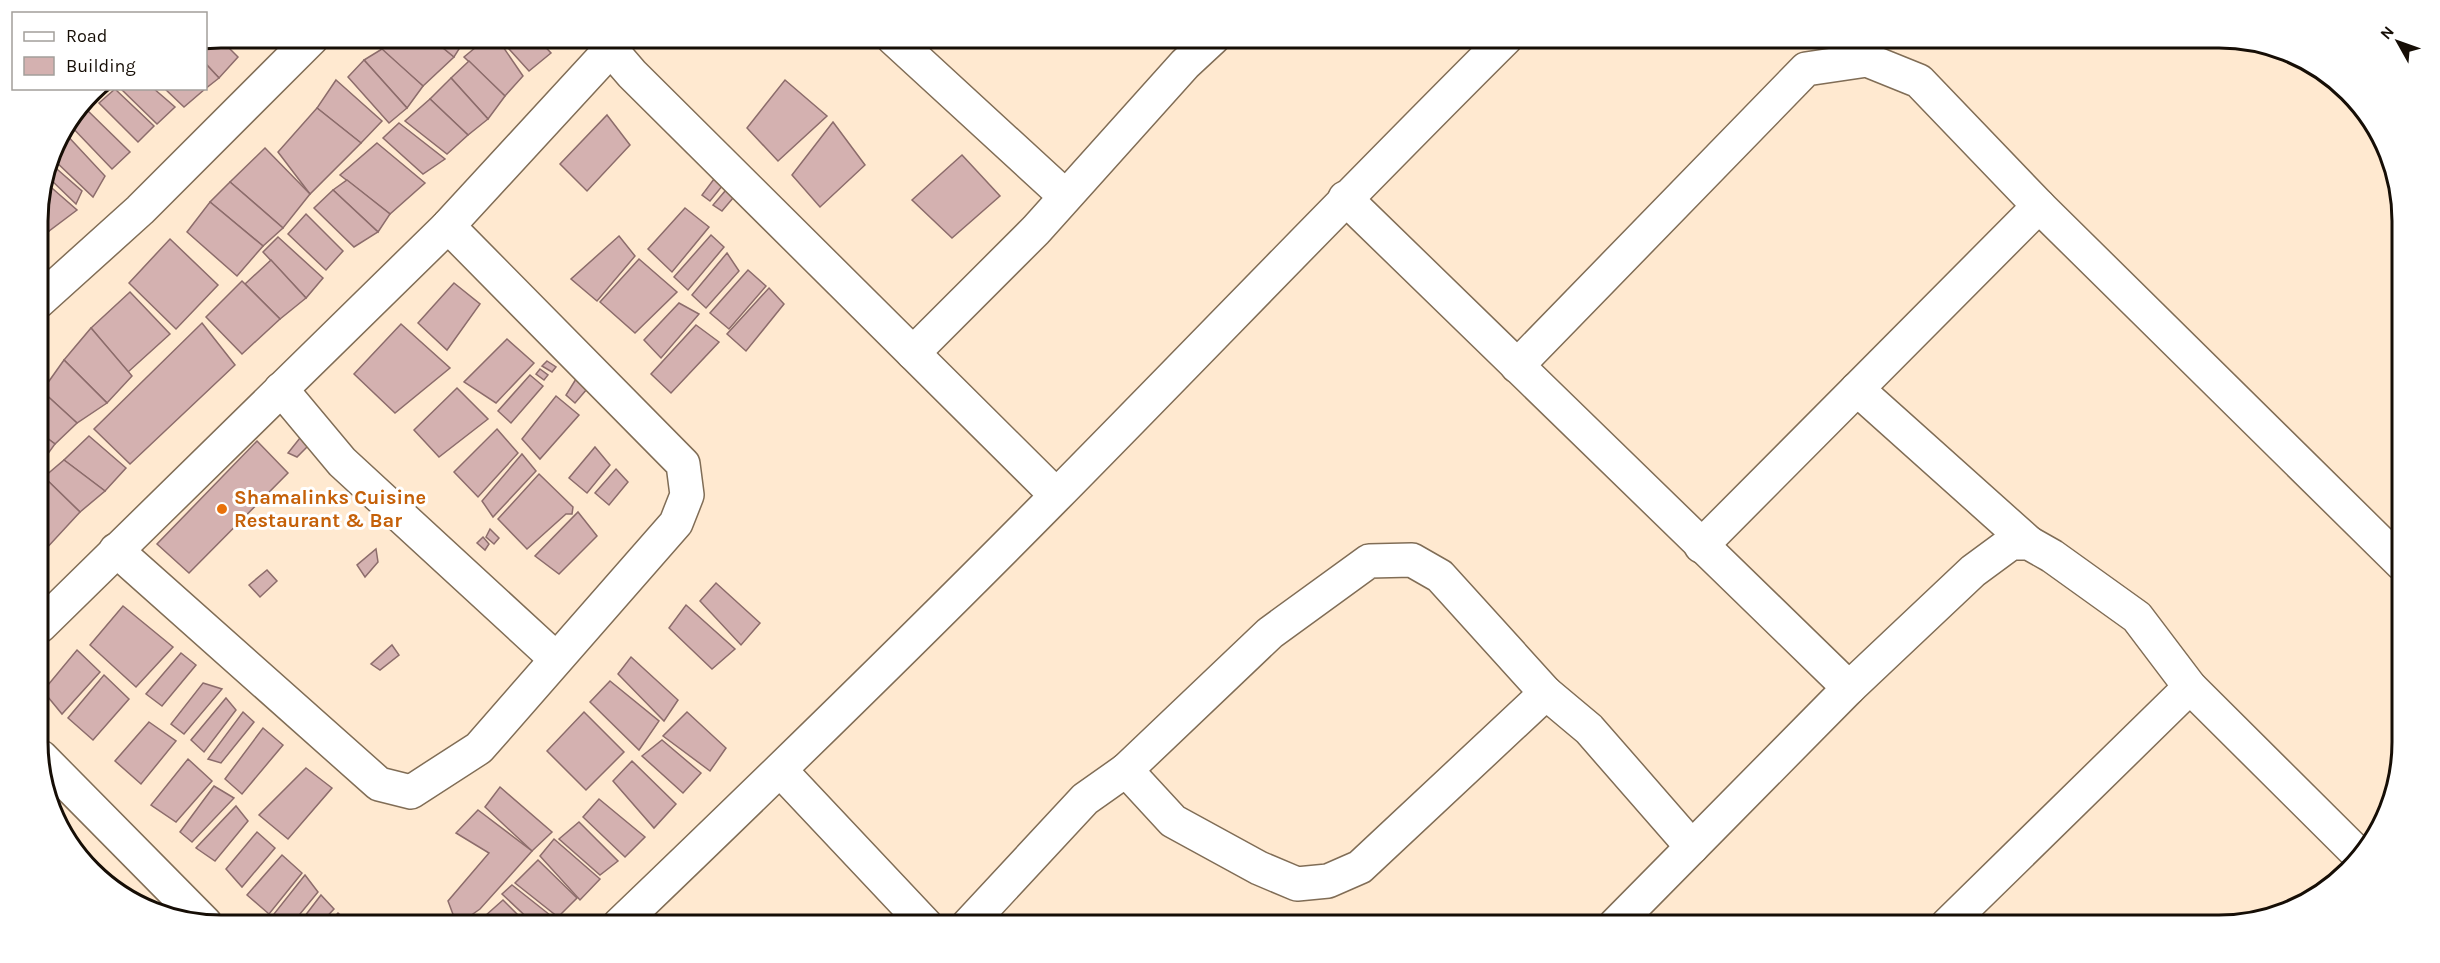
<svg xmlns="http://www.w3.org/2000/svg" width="2440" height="963" font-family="Karla,sans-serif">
  <rect width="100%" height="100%" fill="#ffe9d0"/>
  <g fill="#d4b1b0" stroke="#8c6c6b" stroke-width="1.5">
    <path d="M219,38L238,57L219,78L206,64V41Z"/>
    <path d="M219,38H237L229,48Z"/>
    <path d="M382,38H431L454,57L423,86L375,44Z"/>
    <path d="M431,38H466L454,57Z"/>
    <path d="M487,38H497L523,76L505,96L464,57Z"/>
    <path d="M499,38H537L551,53L529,71Z"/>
    <path d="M549,38H567L558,47Z"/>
    <path d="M382,49L423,86L407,108L364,60Z"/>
    <path d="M364,60L407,108L389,123L348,77Z"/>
    <path d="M469,61L505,96L488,119L451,78Z"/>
    <path d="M206,64L219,78L205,89L204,88Z"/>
    <path d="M451,78L488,119L468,135L430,99Z"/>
    <path d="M336,80L382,121L361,143L317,108Z"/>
    <path d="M785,80L827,116L778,161L747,128Z"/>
    <path d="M120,88H153L175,107L157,124Z"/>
    <path d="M164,88H204L205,89L184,107Z"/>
    <path d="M115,89L154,126L138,142L99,103Z"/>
    <path d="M430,99L468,135L447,154L405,121Z"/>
    <path d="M85,108L130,152L112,169L69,124Z"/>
    <path d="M317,108L361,143L310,194L278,152Z"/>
    <path d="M607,115L630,145L587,191L560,164Z"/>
    <path d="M833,122L865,165L820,207L792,175Z"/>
    <path d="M399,123L445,159L423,174L383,138Z"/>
    <path d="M63,131L105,176L93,197L52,158L57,140Z"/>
    <path d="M377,143L425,183L390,214L340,175Z"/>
    <path d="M265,148L310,194L283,228L230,182Z"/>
    <path d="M962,155L1000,196L952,238L912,200Z"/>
    <path d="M50,163L82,191L76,204L47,176Z"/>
    <path d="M714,179L723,185L710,201L702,195Z"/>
    <path d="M347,180L390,214L378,232L333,190Z"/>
    <path d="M45,182L77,210L49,231L38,221V209Z"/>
    <path d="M230,182L283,228L263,246L210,202Z"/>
    <path d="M333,190L378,232L354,247L314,208Z"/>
    <path d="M726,190L733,198L722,211L713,205Z"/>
    <path d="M210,202L263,246L237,276L187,232Z"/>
    <path d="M685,208L709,227L672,272L648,249Z"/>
    <path d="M306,214L343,251L326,270L288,234Z"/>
    <path d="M38,221L49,231L38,243Z"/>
    <path d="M711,235L724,247L688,290L674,277Z"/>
    <path d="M619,236L635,256L597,301L571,279Z"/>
    <path d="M278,237L323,278L306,298L263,252Z"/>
    <path d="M170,239L218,285L176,329L129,283Z"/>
    <path d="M727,253L739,271L706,308L692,295Z"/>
    <path d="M639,259L677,292L635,333L600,302Z"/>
    <path d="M271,260L306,298L280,319L245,284Z"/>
    <path d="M748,270L766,286L729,329L710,313Z"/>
    <path d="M242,281L280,319L242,354L206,317Z"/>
    <path d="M454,283L480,304L447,350L418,323Z"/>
    <path d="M769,288L784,304L746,351L727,334Z"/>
    <path d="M130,292L170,334L128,372L91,328Z"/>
    <path d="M679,303L699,314L661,358L644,340Z"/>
    <path d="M202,323L235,365L130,464L94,429Z"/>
    <path d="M401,324L450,368L395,413L354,374Z"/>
    <path d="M696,325L719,342L671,393L651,374Z"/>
    <path d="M91,328L132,376L107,403L64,360Z"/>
    <path d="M507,339L534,363L496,403L464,382Z"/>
    <path d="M64,360L107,403L77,423L42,391Z"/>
    <path d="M547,361L556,367L552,372L542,366Z"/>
    <path d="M540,369L548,375L544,380L536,374Z"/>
    <path d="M530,375L543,386L511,423L498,411Z"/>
    <path d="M576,379L587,389L575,403L566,395Z"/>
    <path d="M457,388L488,419L439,457L414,430Z"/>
    <path d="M42,391L77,423L55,444L39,432V395Z"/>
    <path d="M556,396L579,415L540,459L522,439Z"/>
    <path d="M497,429L518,453L478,497L454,472Z"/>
    <path d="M39,432L55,444L39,466Z"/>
    <path d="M89,436L126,468L105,491L64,460Z"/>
    <path d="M300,438L310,444L297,457L288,453Z"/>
    <path d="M257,441L288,473L189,573L157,544Z"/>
    <path d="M595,447L610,465L587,493L569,478Z"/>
    <path d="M522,454L536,471L493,517L482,501Z"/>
    <path d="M64,460L105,491L80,512L44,477Z"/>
    <path d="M616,469L628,482L609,505L595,493Z"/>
    <path d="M539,474L573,507L572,514H566L527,549L498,519Z"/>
    <path d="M44,477L80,512L44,551L40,547L39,482Z"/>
    <path d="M578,512L597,536L559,574L535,556Z"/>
    <path d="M490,529L499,538L494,544L486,537Z"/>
    <path d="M483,537L489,544L485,550L477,543Z"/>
    <path d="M376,549L378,562L365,577L357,565Z"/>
    <path d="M267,570L277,581L260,597L249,585Z"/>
    <path d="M716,583L760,623L741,645L700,601Z"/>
    <path d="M686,605L735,649L712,669L669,628Z"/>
    <path d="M123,606L173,647L136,687L90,645Z"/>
    <path d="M392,645L399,655L380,670L371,664Z"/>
    <path d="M77,650L100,672L62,714L43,691Z"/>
    <path d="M181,653L196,665L162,706L146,694Z"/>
    <path d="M631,657L678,700L664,721L618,674Z"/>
    <path d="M104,675L129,699L93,740L68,718Z"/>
    <path d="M610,681L659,721L639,750L590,702Z"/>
    <path d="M203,683L222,689L184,734L171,724Z"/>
    <path d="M226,698L236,710L204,752L191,740Z"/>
    <path d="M243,712L254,722L221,763L208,759Z"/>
    <path d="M584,712L624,752L586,790L547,751Z"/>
    <path d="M687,712L726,748L710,771L663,736Z"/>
    <path d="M149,722L176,741L141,784L115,761Z"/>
    <path d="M263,728L283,745L242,794L225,779Z"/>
    <path d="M662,740L701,773L683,793L642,756Z"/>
    <path d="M188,759L212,781L176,822L151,805Z"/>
    <path d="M632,761L676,804L654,828L613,781Z"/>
    <path d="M306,768L332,788L288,839L259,815Z"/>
    <path d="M214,786L234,798L192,842L180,832Z"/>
    <path d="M500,787L552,832L532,851L485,807Z"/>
    <path d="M599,799L645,837L625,857L583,817Z"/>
    <path d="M236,806L248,821L215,861L196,848Z"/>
    <path d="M478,810L532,851L480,909L457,925L448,901L489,853L456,833Z"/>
    <path d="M579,822L618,861L600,875L559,839Z"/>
    <path d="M257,832L275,848L242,887L226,869Z"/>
    <path d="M554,839L600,879L580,900L540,856Z"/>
    <path d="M282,855L302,873L269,914L247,895Z"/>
    <path d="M538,860L577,898L558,917L515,883Z"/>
    <path d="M305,875L318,892L291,925H278L270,919Z"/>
    <path d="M512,885L555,919L549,925H535L502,894Z"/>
    <path d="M321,895L334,909L319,925H298Z"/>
    <path d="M503,900L528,925H494L485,916Z"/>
    <path d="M338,913L352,925H327Z"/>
  </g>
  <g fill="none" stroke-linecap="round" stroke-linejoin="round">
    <defs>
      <g id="minor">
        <path d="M601,38L632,74L1056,495"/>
        <path d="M893,38L1065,196"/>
        <path d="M1345,198L1849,688"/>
        <path d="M38,302L140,210L312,38"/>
        <path d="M913,353L1036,230L1185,64L1213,38"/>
        <path d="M1517,366L1806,69L1867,60L1919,81L2039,206L2402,564"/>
        <path d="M281,389L342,462L556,659"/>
        <path d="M1857,389L2029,543"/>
        <path d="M1701,546L2039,206"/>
        <path d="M116,550L379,784L411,792L479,748L676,523L687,495L683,464L448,226"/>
        <path d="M40,626L448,226L611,49"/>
        <path d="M41,757L205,923"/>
        <path d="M780,770L926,925"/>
        <path d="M1126,770L1270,633L1369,561L1412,560L1440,576L1546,693"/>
        <path d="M619,925C766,784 912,642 1055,497C1206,344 1354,189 1506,38"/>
        <path d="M968,925L1085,799L1126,770L1173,821L1259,868L1297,884L1328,881L1360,867L1546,693L1589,729L1692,847"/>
        <path d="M1615,925L1849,688L1973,571L2011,543H2029L2052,556L2137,617L2190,687L2361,857"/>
        <path d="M1947,925L2190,687"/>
      </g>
    </defs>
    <use href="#minor" stroke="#806d56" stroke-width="36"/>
    <use href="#minor" stroke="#fff" stroke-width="33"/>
  </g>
  <circle fill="#e8710a" stroke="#fff" stroke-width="2" cx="222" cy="509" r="6"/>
  <g text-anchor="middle" stroke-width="6" stroke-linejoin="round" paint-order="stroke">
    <g font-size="20" font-weight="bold" fill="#c56008" stroke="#fff" text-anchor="start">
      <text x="234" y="504">Shamalinks Cuisine<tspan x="234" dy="23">Restaurant &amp; Bar</tspan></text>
    </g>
  </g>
  <path d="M0 0H2440V963H0ZM221 48H2219A173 173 0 0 1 2392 221V742A173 173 0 0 1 2219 915H221A173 173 0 0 1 48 742V221A173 173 0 0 1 221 48Z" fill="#fff" fill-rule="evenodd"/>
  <path fill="none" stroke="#160e06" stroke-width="3" d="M221 48H2219A173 173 0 0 1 2392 221V742A173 173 0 0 1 2219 915H221A173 173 0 0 1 48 742V221A173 173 0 0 1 221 48Z"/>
  <rect x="12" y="12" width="195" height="78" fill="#ffffff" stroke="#a29f9b" stroke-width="1.5"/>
  <rect x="24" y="32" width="30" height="9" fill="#ffffff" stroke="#a29f9b" stroke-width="1.5"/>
  <text x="66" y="42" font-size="18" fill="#160e06">Road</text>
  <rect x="24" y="57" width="30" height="18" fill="#d4b1b0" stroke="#a29f9b" stroke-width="1.5"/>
  <text x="66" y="72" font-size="18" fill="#160e06">Building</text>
  <g transform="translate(2398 42) rotate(310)" stroke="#ffffff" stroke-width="4.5" paint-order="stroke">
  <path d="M0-4.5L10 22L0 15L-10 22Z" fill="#160e06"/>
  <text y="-9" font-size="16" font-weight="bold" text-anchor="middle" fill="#160e06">N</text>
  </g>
</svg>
